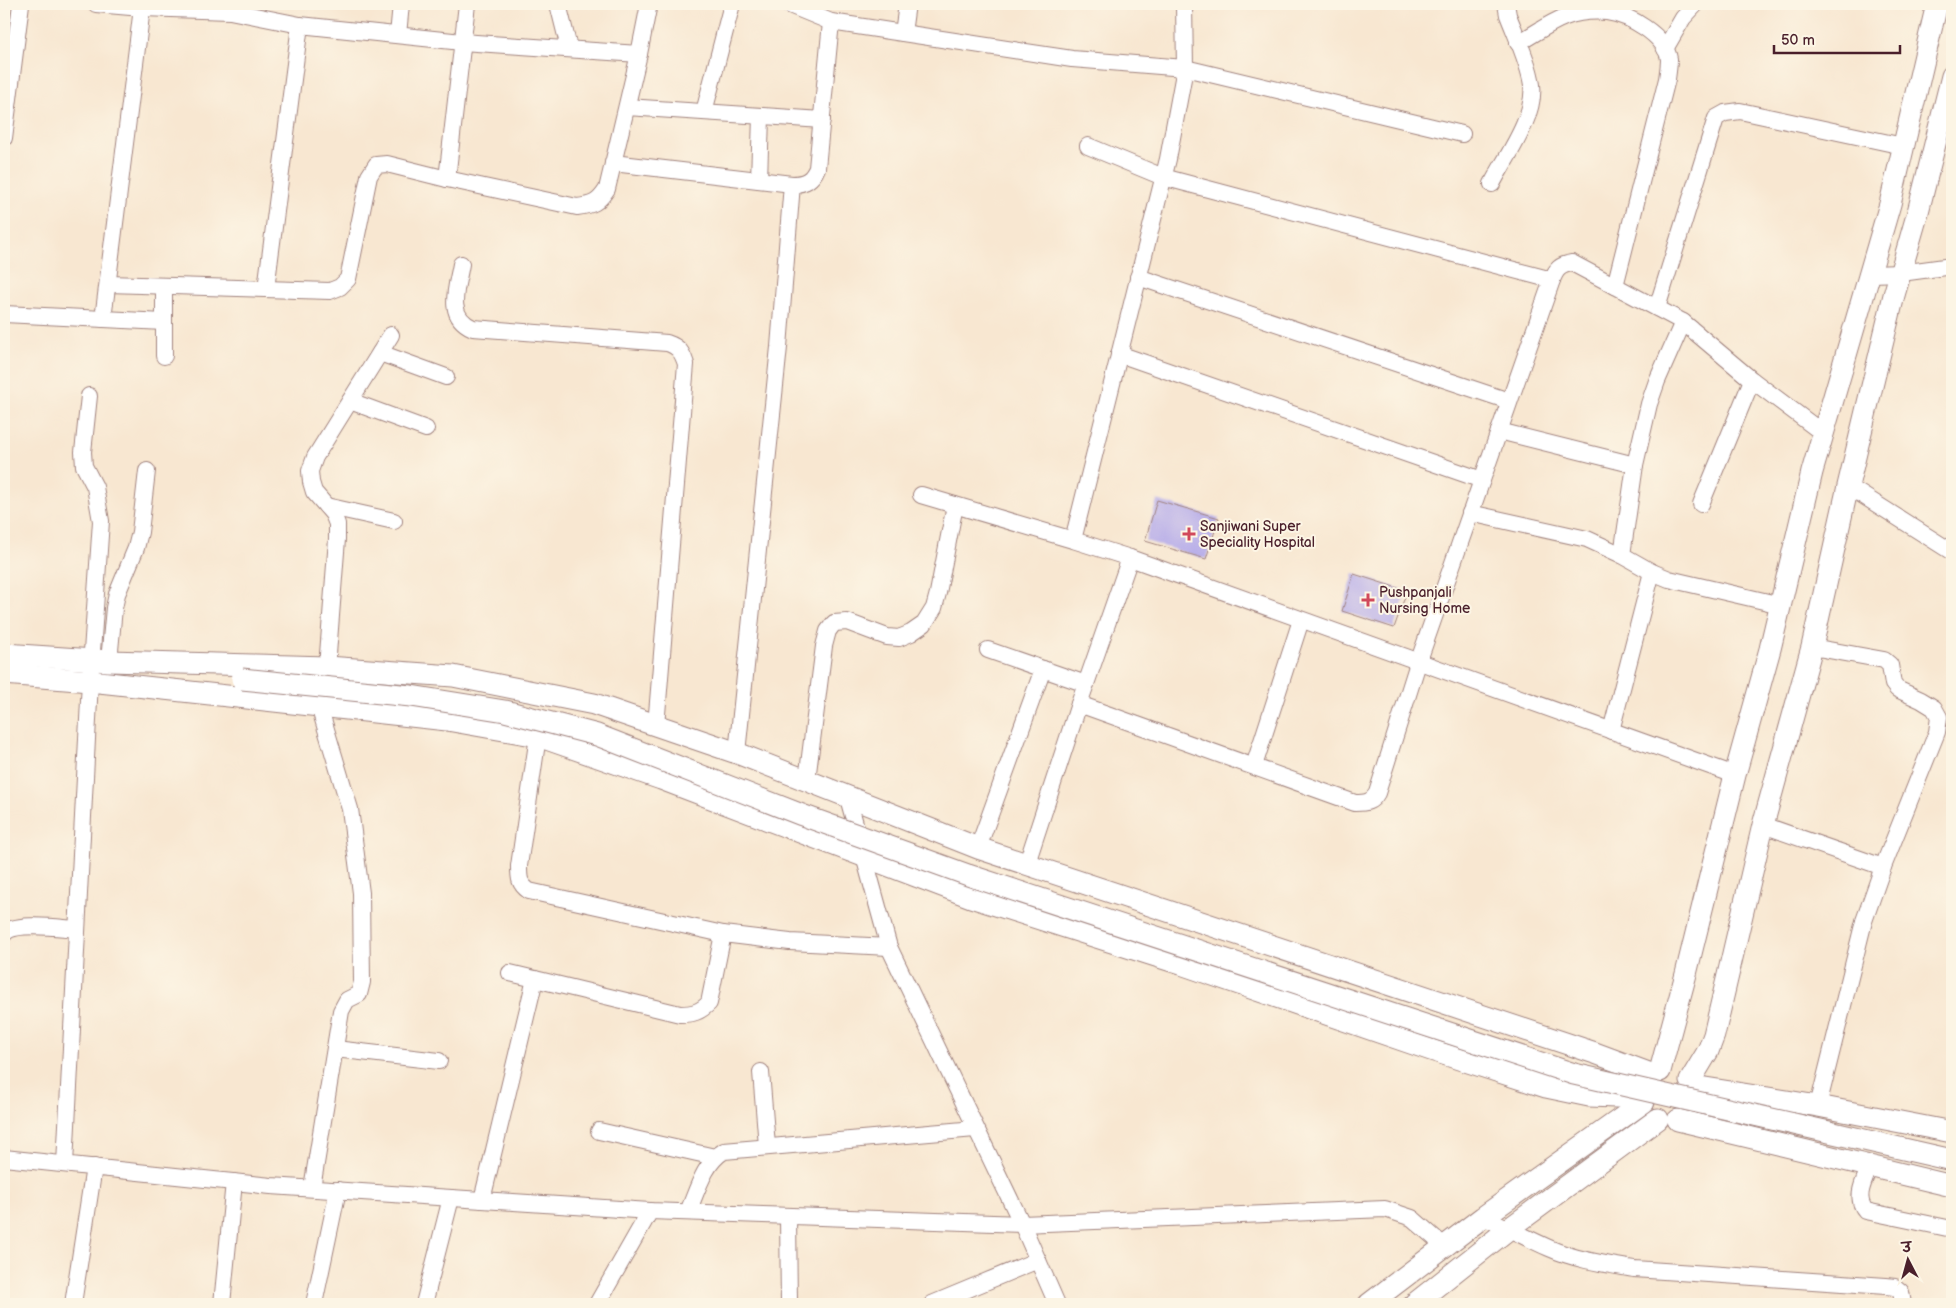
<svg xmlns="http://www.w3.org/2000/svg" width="1956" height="1308" font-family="'Balsamiq Sans','Playpen Sans Deva',sans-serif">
  <rect width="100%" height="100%" fill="#fcf5e5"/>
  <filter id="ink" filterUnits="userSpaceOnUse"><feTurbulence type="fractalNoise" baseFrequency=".02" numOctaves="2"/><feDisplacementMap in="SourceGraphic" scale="10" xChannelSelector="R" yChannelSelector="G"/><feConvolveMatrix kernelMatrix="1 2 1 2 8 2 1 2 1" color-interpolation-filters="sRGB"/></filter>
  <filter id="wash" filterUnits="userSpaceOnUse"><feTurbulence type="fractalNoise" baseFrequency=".0096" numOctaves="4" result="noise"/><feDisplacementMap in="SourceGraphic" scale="20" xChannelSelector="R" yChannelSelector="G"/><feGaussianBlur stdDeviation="1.12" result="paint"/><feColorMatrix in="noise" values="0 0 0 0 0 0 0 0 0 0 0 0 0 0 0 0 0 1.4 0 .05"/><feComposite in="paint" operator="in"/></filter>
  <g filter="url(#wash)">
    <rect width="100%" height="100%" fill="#f8e7d1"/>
    <g id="blocks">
      <g fill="#b2a8e9">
        <path d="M1157,500L1219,518L1206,559L1145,541Z"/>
        <path d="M1354,574L1407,591L1394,628L1342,611Z"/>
      </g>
    </g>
  </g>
  <g filter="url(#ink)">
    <use href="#blocks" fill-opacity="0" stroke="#a1837e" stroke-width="1"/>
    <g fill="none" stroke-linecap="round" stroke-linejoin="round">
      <defs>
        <g id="minor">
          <path d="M96,4L142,8L230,11L300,25L462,42L639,54L649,4"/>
          <path d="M558,4L569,48"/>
          <path d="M787,4L831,22L1072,59L1185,68L1462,134"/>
          <path d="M1184,4L1185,68L1168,159L1073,540L1130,558L1735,775"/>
          <path d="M903,33L907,4"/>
          <path d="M398,35L401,4"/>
          <path d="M1518,43C1533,35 1549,23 1565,17C1578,12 1594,11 1607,12C1629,15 1665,35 1669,59C1669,65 1668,72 1667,79L1615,286"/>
          <path d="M1665,49L1683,18L1696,4"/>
          <path d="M627,107L822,120"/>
          <path d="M704,112L732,4"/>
          <path d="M4,138L21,4"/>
          <path d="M613,163L792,184C805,184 812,180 817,168L831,22"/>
          <path d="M447,179L467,4"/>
          <path d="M759,180L761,116"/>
          <path d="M1492,184C1506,157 1536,116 1532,85C1529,63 1516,36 1508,15L1506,4"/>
          <path d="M461,264C457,288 445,316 473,328L667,343C679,347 682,352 686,364L656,726"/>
          <path d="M1871,274L1901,273L1952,266"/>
          <path d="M1138,277L1509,401"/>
          <path d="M1552,280C1556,269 1560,265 1572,263L1683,322L1752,380L1824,434"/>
          <path d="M108,284L330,291L340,287L348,279L369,176L376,165L387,164L447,179L577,207C593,205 598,203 607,189L639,54"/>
          <path d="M164,286V356"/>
          <path d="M266,289L300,25"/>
          <path d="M1657,308L1716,118L1725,113L1740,111L1903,146"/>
          <path d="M4,314L164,322"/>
          <path d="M103,319L142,8"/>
          <path d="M380,353L446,377"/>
          <path d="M1119,354L1482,480"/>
          <path d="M350,401L426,429"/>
          <path d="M1499,431L1635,465"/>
          <path d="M1848,486L1952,552"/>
          <path d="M921,495L1073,540"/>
          <path d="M1701,504L1752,380"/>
          <path d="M326,506L394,521"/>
          <path d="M1470,513L1587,539L1622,555L1652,572L1669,579L1781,605"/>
          <path d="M1622,555L1635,465L1649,404L1657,381L1683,322"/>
          <path d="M1812,647L1884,660L1890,665L1893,684L1897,689L1921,700L1934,708L1939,717L1937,732L1883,867L1864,921L1818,1106"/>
          <path d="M988,650L1086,684"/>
          <path d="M109,661L114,608L117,594L136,548L140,532L147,471"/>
          <path d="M327,667L337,539V524L333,514L314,492L311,482L310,471L315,457L391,335"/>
          <path d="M1079,704L1355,803C1366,803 1372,802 1377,793L1418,663L1552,280L1163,177L1088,146"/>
          <path d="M1611,731L1652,572"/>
          <path d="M538,736L519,866C519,878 519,884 529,891L723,934L790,942L889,947"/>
          <path d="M737,753L779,347L792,184"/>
          <path d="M1254,766L1301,620"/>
          <path d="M807,780L824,646L828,631L834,623L847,622L887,637L899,638L911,633L924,624L934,608L938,593L955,505"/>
          <path d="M848,798L889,947L1022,1224L1057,1304"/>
          <path d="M1763,825L1883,867"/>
          <path d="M978,848L1043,669"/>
          <path d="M1027,863L1079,704L1130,558"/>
          <path d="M4,934C14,921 60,928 77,929"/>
          <path d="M510,973L680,1014C693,1014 700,1012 709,1003L723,934"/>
          <path d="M335,1049L439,1061"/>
          <path d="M761,1072L767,1146"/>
          <path d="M599,1131L715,1157"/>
          <path d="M4,1158L271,1186L650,1211L1022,1224L1385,1209L1412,1218L1444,1246"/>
          <path d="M65,1164L90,681L101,521L95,487L84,466L83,452L89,396"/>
          <path d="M1870,1166C1864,1181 1854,1198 1866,1211L1952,1229"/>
          <path d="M312,1188L341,1011L347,1000L359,994L362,982L361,893L350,809L319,706"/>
          <path d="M482,1200L535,979"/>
          <path d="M688,1212C697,1191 704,1163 724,1151L975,1129"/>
          <path d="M788,1216L789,1304"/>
          <path d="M1483,1217C1505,1226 1526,1238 1549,1248C1576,1260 1605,1264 1634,1269L1886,1286L1895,1287L1901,1292L1903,1304"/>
          <path d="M73,1304L94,1167"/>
          <path d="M222,1304L234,1182"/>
          <path d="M314,1304L338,1190"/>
          <path d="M424,1304L451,1198"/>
          <path d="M597,1304L650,1211"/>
          <path d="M932,1304L1038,1260"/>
        </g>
        <g id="major">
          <path d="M4,654L109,661L327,667L453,676L594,704L737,753L978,848L1595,1053L1654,1075"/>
          <path d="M4,674L90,681L447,720L538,736L661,779L971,897L1181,964L1431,1050L1546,1087L1589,1096L1643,1098"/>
          <path d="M1660,1071L1686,974L1735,775L1770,649L1812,472L1890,204L1937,4"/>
          <path d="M1690,1081L1708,1051L1714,1035L1763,825L1812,647L1848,486L1894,295L1918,212L1952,76"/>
          <path d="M1693,1086L1818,1106L1952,1132"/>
          <path d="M1678,1120L1952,1186"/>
          <path d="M1369,1304L1483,1217L1644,1102"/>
          <path d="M1414,1304L1510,1228L1658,1119"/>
        </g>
      </defs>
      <use href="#minor" stroke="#a1837e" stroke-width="18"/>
      <use href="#major" stroke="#a1837e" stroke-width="23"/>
      <use href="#minor" stroke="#fff" stroke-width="16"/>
      <use href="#major" stroke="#fff" stroke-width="21"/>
      <defs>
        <path id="major-bridge" d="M242,679L411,696L505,711L597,735L802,815L968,875L1574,1074L1952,1160"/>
      </defs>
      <use href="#major-bridge" stroke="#a1837e" stroke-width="23" stroke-linecap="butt"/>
      <use href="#major-bridge" stroke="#fff" stroke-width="21"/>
    </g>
  </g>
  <g fill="#d1495b" stroke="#fcf5e5" stroke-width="2">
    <path d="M1186.5 526.5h5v5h5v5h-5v5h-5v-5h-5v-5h5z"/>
    <path d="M1365.5 592.5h5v5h5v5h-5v5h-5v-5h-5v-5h5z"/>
  </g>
  <g text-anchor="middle" stroke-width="4" stroke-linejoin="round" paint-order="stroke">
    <g font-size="14" fill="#4a1f2b" stroke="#fcf5e5" text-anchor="start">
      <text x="1200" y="531">Sanjiwani Super<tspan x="1200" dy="16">Speciality Hospital</tspan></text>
      <text x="1379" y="597">Pushpanjali<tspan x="1379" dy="16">Nursing Home</tspan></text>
    </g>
  </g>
  <rect width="1956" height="1308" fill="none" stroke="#fcf5e5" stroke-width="20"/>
  <g transform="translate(1908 1260) rotate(354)" stroke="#fcf5e5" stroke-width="4" paint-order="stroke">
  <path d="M0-4L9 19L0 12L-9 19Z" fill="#4a1f2b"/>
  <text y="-8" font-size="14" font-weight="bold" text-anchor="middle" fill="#4a1f2b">उ</text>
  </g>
  <path d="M1774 45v8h126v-8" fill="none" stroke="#4a1f2b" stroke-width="2.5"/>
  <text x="1781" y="45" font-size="15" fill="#4a1f2b" stroke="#fcf5e5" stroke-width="4" paint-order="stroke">50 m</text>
</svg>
